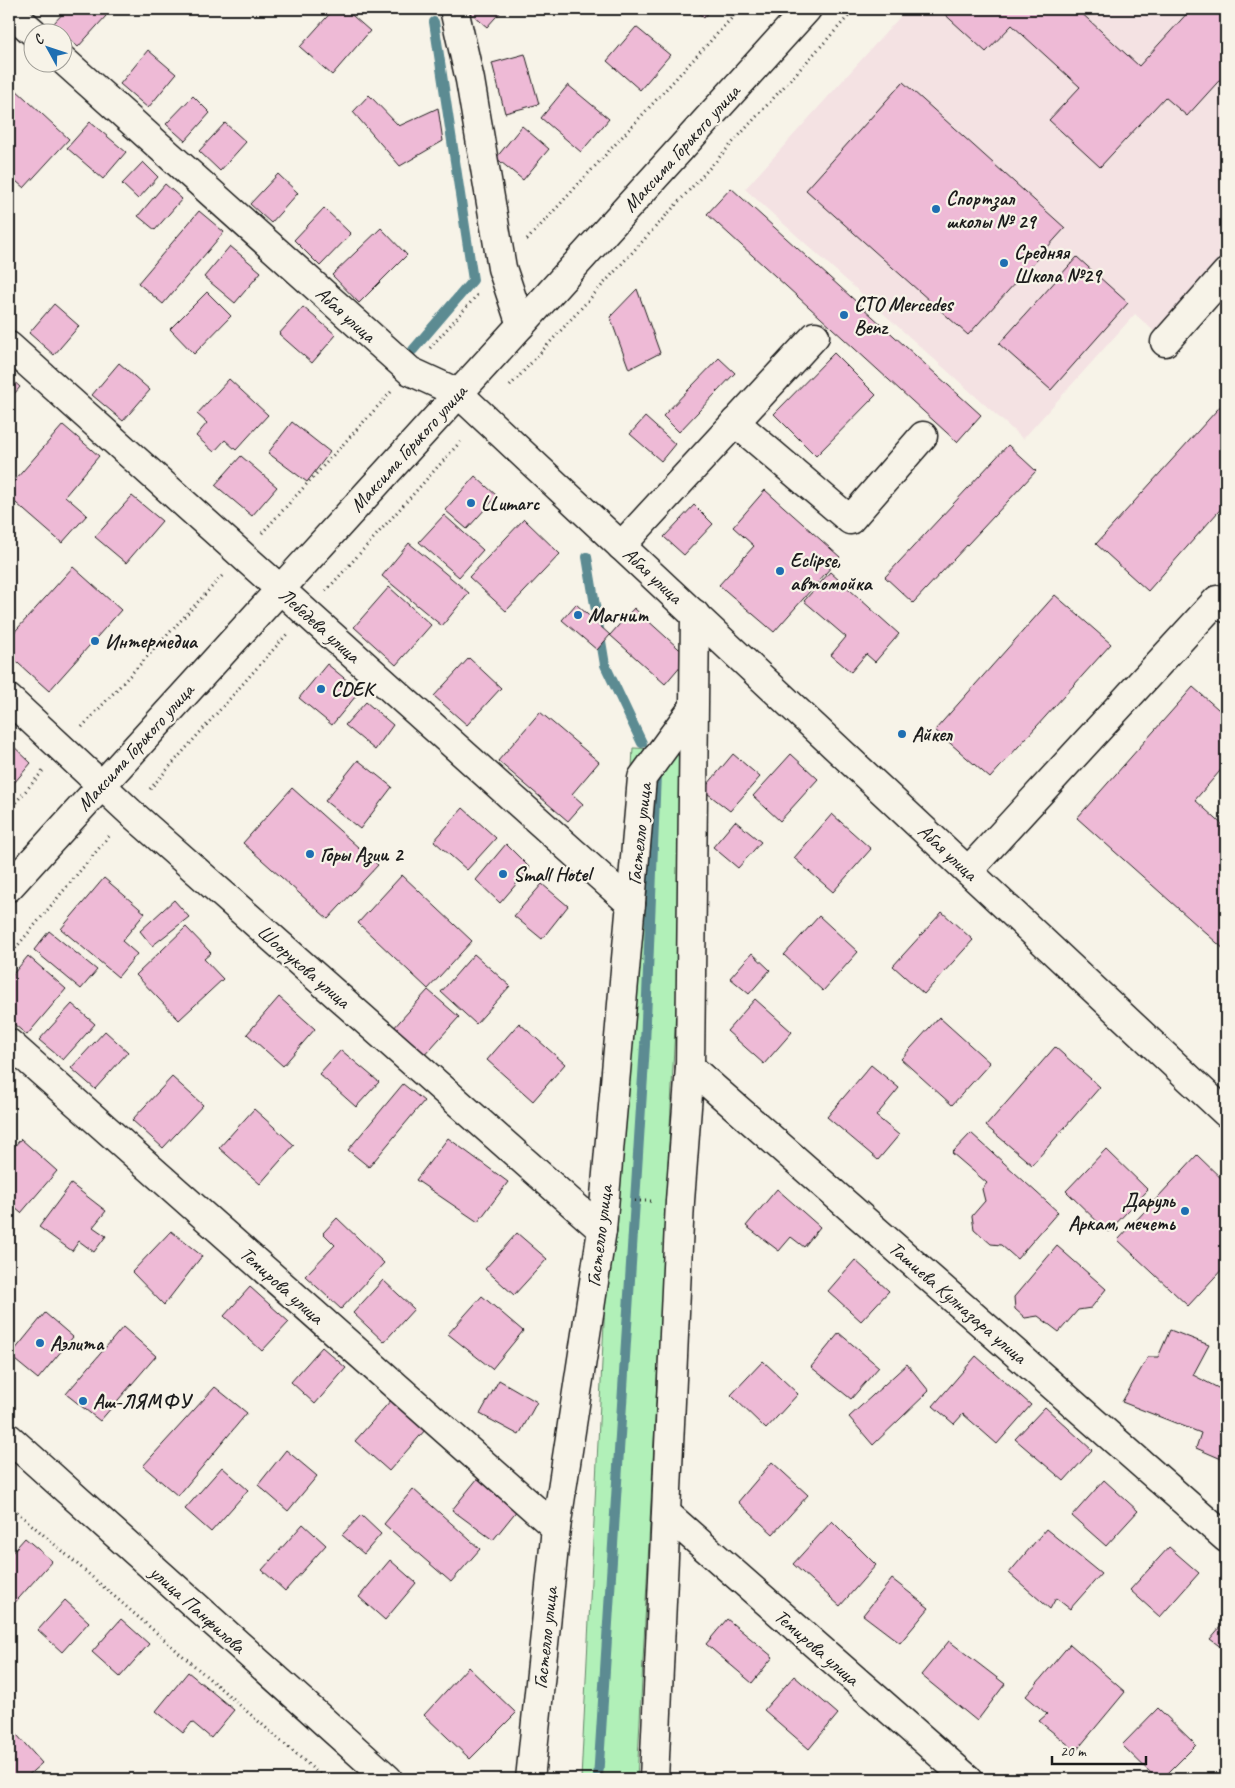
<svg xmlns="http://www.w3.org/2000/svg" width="1235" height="1788" font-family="Caveat,sans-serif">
  <rect width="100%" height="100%" fill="#f7f3e8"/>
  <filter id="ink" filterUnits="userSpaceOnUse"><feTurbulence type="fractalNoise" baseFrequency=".02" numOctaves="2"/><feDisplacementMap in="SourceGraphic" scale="10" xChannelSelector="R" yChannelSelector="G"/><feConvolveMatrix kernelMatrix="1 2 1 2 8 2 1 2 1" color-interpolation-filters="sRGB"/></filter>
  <g filter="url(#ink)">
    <path fill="#f4e2e3" d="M907,9H1226V258L1158,335L1135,314L1023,439L745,189Z"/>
    <path fill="#b1f0b8" stroke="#66866a" d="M633,748L689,750L637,1779H581Z"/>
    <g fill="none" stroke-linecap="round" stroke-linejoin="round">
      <g stroke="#5b8b92" stroke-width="10">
        <path d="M413,350L473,280L434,22"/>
        <path d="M587,557L605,665L642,743"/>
        <path d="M598,1779L645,1045L656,773"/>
      </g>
    </g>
    <g fill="#eebad6" stroke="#1c1c1c">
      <path d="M67,9H99L106,16L78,47L53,24Z"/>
      <path d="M334,9H345L370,31L332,75L300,47Z"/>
      <path d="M470,9H503L487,27L468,11Z"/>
      <path d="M694,9H712L704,18Z"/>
      <path d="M939,9H1077L1139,66L1191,9H1226V73L1187,116L1165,97L1100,167L1049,120L1080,87L1012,25L986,52Z"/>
      <path d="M636,27L670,55L640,90L607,61Z"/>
      <path d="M148,50L176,74L148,108L120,84Z"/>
      <path d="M525,54L539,104L505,113L492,63Z"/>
      <path d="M903,82L1065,228L968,335L806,190Z"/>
      <path d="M568,85L609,119L581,152L541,118Z"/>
      <path d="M14,88L69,139L24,188L9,175V93Z"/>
      <path d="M369,95L399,126L438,108L443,141L400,166L353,112Z"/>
      <path d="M193,96L210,113L185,141L166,124Z"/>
      <path d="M90,122L126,152L103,179L67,148Z"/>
      <path d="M225,123L246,142L220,171L199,151Z"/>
      <path d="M522,126L549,149L523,180L496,158Z"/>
      <path d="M143,162L158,177L138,199L122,184Z"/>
      <path d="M278,174L298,193L271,223L250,204Z"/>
      <path d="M165,184L182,199L155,230L138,216Z"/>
      <path d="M731,188L981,415L957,442L707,214Z"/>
      <path d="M324,208L351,234L320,266L294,240Z"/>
      <path d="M199,211L224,232L163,304L138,283Z"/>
      <path d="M381,228L407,255L359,303L332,275Z"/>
      <path d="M230,246L261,272L235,303L204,277Z"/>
      <path d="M1077,257L1128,303L1051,390L999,344Z"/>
      <path d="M637,289L660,353L629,369L610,317Z"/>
      <path d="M207,292L231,316L194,354L170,329Z"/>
      <path d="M54,304L79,326L54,355L29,333Z"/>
      <path d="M303,307L336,335L312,363L279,334Z"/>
      <path d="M834,353L876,395L816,456L774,414Z"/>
      <path d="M719,358L735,373L679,432L663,416Z"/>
      <path d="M119,363L150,390L123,421L92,395Z"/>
      <path d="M9,377L20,387L9,400Z"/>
      <path d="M229,379L268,415L236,450L225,440L214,452L196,436L207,423L197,414Z"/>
      <path d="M1226,400V503L1148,591L1096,544Z"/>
      <path d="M645,417L675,444L661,461L630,434Z"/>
      <path d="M292,422L330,452L307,482L268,453Z"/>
      <path d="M63,425L99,456L65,496L87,515L62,543L9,497V487Z"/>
      <path d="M1008,445L1036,471L913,603L885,577Z"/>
      <path d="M241,456L277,487L252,516L215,485Z"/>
      <path d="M475,476L497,496L467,529L445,510Z"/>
      <path d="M765,490L840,557L774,632L719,585L754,546L733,527Z"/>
      <path d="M132,496L162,521L126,563L95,537Z"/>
      <path d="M694,505L713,524L684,555L664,537Z"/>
      <path d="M444,515L483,550L459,577L419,542Z"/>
      <path d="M524,519L560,554L506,611L469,577Z"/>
      <path d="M409,543L469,593L442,626L382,576Z"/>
      <path d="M73,567L121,610L49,691L9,655V638Z"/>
      <path d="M830,572L899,634L875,662L866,654L851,672L831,655L846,637L804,601Z"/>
      <path d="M389,587L431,625L396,665L354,627Z"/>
      <path d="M1055,595L1111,644L990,778L935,730Z"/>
      <path d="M576,604L610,635L597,650L562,620Z"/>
      <path d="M634,608L688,657L665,684L610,635Z"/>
      <path d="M469,658L501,688L467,725L434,696Z"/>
      <path d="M327,664L360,691L332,725L299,698Z"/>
      <path d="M1193,687L1226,716V764L1195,800L1226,828V951L1077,818Z"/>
      <path d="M366,702L393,725L375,750L345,725Z"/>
      <path d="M540,712L599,762L572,794L583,804L568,821L498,761Z"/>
      <path d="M9,742L31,763L9,789Z"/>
      <path d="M733,754L760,777L730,811L703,790Z"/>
      <path d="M791,754L818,779L780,821L753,796Z"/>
      <path d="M358,760L392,787L360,829L325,801Z"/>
      <path d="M292,788L378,865L328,919L243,843Z"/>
      <path d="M463,808L496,838L467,870L434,841Z"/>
      <path d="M832,814L871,849L833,892L794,858Z"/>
      <path d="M735,821L761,842L738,868L713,847Z"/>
      <path d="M506,844L530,868L500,903L476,880Z"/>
      <path d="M402,875L472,941L428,989L358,923Z"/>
      <path d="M104,878L145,913L122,941L137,954L118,977L61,929Z"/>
      <path d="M542,884L568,906L542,939L514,916Z"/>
      <path d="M174,900L189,917L152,946L140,931Z"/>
      <path d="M942,912L973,940L924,994L893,966Z"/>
      <path d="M819,916L858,952L823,991L784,955Z"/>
      <path d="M186,927L211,953L204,959L223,979L179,1020L136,975Z"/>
      <path d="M49,931L97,970L81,989L34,950Z"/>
      <path d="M752,953L770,970L749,994L730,978Z"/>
      <path d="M474,954L510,986L476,1024L441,992Z"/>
      <path d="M28,956L66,989L27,1035L9,1020V979Z"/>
      <path d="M428,990L459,1017L421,1059L391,1031Z"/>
      <path d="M279,997L315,1029L283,1066L247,1034Z"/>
      <path d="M755,999L792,1032L764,1064L727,1031Z"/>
      <path d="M72,1004L95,1024L63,1060L39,1040Z"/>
      <path d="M939,1017L990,1063L952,1105L901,1059Z"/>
      <path d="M519,1023L565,1064L533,1101L487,1060Z"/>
      <path d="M105,1031L128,1052L95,1089L71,1068Z"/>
      <path d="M1055,1047L1100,1087L1032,1165L986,1126Z"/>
      <path d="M341,1050L379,1082L356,1107L319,1074Z"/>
      <path d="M871,1065L899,1088L876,1116L899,1135L878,1160L827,1117Z"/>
      <path d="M172,1077L203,1105L163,1148L132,1120Z"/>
      <path d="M403,1084L424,1101L369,1167L348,1150Z"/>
      <path d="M254,1109L294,1145L260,1184L219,1148Z"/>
      <path d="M971,1133L1058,1212L1017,1259L1001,1245L991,1244L974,1229L972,1216L985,1201L982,1189L987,1183L952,1153Z"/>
      <path d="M448,1138L508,1182L478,1222L416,1180Z"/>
      <path d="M21,1139L57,1171L21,1213L9,1203V1152Z"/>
      <path d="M1106,1149L1148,1190L1108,1232L1066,1191Z"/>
      <path d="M1197,1155L1226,1183V1265L1188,1306L1118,1240Z"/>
      <path d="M71,1184L106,1211L93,1227L106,1236L94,1252L79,1241L72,1251L39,1227Z"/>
      <path d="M777,1189L820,1227L804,1247L791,1237L779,1251L746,1226Z"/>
      <path d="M337,1218L384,1263L341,1309L305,1276L335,1245L323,1233Z"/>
      <path d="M171,1231L202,1256L164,1305L132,1272Z"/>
      <path d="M517,1233L547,1259L514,1295L485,1269Z"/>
      <path d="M1057,1246L1106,1289L1091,1308L1078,1310L1059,1332L1038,1316L1025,1318L1015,1309L1014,1297Z"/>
      <path d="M855,1260L889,1291L861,1321L828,1291Z"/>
      <path d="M383,1280L414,1309L384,1342L353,1313Z"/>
      <path d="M250,1287L289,1322L262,1351L224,1316Z"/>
      <path d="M482,1296L523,1331L492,1369L448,1334Z"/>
      <path d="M45,1313L73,1337L38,1379L10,1356Z"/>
      <path d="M123,1327L156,1356L100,1421L66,1394Z"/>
      <path d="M1170,1330L1209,1345L1193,1375L1226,1392V1461L1196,1448L1201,1433L1122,1402L1148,1357H1158Z"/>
      <path d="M839,1333L879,1367L851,1399L811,1367Z"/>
      <path d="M322,1347L346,1368L315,1404L291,1382Z"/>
      <path d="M976,1356L1031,1405L997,1444L963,1414L954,1424L933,1406Z"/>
      <path d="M763,1361L798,1394L766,1429L731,1395Z"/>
      <path d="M907,1364L929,1391L873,1445L849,1417Z"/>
      <path d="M499,1380L537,1402L519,1435L480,1414Z"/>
      <path d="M215,1387L247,1413L178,1496L143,1466Z"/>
      <path d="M392,1399L426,1429L389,1471L355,1441Z"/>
      <path d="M1045,1407L1092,1450L1064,1481L1015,1439Z"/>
      <path d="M286,1450L317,1476L288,1511L258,1485Z"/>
      <path d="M772,1462L808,1495L773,1534L738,1502Z"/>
      <path d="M222,1467L248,1490L211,1532L185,1509Z"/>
      <path d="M478,1478L518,1509L493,1540L452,1510Z"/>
      <path d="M1104,1480L1138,1511L1106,1546L1072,1516Z"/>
      <path d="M413,1489L480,1549L451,1582L384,1524Z"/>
      <path d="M361,1515L381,1534L364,1554L342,1535Z"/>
      <path d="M832,1521L876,1565L840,1606L793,1564Z"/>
      <path d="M303,1524L326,1545L285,1591L262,1570Z"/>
      <path d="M1046,1529L1101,1574L1070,1609L1056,1598L1050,1609L1009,1573Z"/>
      <path d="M25,1538L52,1561L11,1607L9,1605V1556Z"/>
      <path d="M1169,1547L1199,1573L1160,1617L1130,1590Z"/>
      <path d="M390,1560L416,1583L385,1620L359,1597Z"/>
      <path d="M892,1579L929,1608L900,1643L863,1615Z"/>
      <path d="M65,1600L89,1622L62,1652L38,1630Z"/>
      <path d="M121,1619L149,1644L120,1677L92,1652Z"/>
      <path d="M727,1619L773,1657L752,1683L706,1644Z"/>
      <path d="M1226,1620V1651L1210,1639Z"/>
      <path d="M949,1641L1005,1684L977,1721L921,1675Z"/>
      <path d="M1070,1644L1125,1692L1076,1751L1039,1721L1047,1714L1026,1696Z"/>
      <path d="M468,1667L516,1713L470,1759L424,1715Z"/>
      <path d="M188,1672L234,1710L211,1738L192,1722L183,1733L156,1711Z"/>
      <path d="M794,1676L838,1714L809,1749L764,1710Z"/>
      <path d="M1158,1708L1196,1745L1162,1779H1157L1122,1745Z"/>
      <path d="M9,1726L42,1763L24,1779H9Z"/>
      <path d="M1226,1757V1771L1220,1765Z"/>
    </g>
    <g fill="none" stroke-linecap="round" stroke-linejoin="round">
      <defs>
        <g id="minor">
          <path d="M454,9L470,80L502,268L521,325"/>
          <path d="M9,11L33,32"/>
          <path d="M62,59L410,371L458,393L1226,1113"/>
          <path d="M1165,342L1226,273"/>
          <path d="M9,346L631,904"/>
          <path d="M735,422L850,520L923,436"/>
          <path d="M621,546L815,336"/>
          <path d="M9,699L130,812L602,1230"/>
          <path d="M968,871L1217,600L1226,608"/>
          <path d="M9,1043L556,1528"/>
          <path d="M690,1067L1226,1538"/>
          <path d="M9,1438L388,1779"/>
          <path d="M667,1514L968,1779"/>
          <path d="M530,1779L556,1528L602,1230L642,778L693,708"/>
          <path d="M654,1779L680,1201L690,1067L695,614"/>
        </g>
        <path id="major" d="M9,887L521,325L807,9"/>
      </defs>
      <use href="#minor" stroke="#1c1c1c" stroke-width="31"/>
      <use href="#major" stroke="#1c1c1c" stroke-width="31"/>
      <g stroke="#1c1c1c" stroke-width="3" stroke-dasharray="1 4" stroke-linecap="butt">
        <path d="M527,240L740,9"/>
        <path d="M430,348L479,293"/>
        <path d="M510,386L855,9"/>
        <path d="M262,533L391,392"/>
        <path d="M326,591L461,441"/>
        <path d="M82,727L222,576"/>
        <path d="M150,789L287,634"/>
        <path d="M9,810L43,771"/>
        <path d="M9,956L110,835"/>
        <path d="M635,1201H651"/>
        <path d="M9,1505L325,1779"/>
      </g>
      <use href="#minor" stroke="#f7f3e8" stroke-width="28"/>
      <use href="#major" stroke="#f7f3e8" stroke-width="28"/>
    </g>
  </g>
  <g fill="#1f6fb2" stroke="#f7f3e8" stroke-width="2">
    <circle cx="936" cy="209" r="5"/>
    <circle cx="1004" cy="263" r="5"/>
    <circle cx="844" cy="315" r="5"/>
    <circle cx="471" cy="503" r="5"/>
    <circle cx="780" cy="571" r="5"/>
    <circle cx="578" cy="615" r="5"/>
    <circle cx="95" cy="641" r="5"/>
    <circle cx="321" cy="689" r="5"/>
    <circle cx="902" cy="734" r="5"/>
    <circle cx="310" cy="854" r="5"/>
    <circle cx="503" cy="874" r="5"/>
    <circle cx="1185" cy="1211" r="5"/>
    <circle cx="40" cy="1343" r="5"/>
    <circle cx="83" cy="1401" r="5"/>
  </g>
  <g text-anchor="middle" stroke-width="4.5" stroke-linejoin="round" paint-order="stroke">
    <g font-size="20" fill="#1c1c1c" stroke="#f7f3e8">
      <text transform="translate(681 148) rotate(-48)" y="7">Максима Горького улица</text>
      <text transform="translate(346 314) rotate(42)" y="7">Абая улица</text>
      <text transform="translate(408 448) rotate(-48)" y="7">Максима Горького улица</text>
      <text transform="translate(653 575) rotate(43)" y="7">Абая улица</text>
      <text transform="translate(320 625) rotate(42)" y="7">Лебедева улица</text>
      <text transform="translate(135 747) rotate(-48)" y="7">Максима Горького улица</text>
      <text transform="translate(639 834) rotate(-84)" y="7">Гастелло улица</text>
      <text transform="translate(948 852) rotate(43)" y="7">Абая улица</text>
      <text transform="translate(304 966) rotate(41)" y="7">Шоорукова улица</text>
      <text transform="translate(599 1236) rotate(-83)" y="7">Гастелло улица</text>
      <text transform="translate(282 1285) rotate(42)" y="7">Темирова улица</text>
      <text transform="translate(958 1302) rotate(41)" y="7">Ташиева Кулназара улица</text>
      <text transform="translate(198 1609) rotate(42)" y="7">улица Панфилова</text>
      <text transform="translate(545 1638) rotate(-84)" y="7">Гастелло улица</text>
      <text transform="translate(817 1647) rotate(41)" y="7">Темирова улица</text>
    </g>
    <g font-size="20" font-weight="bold" fill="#1c1c1c" stroke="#f7f3e8" text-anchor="start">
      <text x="946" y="205">Спортзал<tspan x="946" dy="23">школы № 29</tspan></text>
      <text x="1014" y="259">Средняя<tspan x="1014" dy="23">Школа №29</tspan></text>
      <text x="854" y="311">СТО Mercedes<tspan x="854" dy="23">Benz</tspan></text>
      <text x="481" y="510">LLumarc</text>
      <text x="790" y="567">Eclipse,<tspan x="790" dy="23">автомойка</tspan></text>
      <text x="588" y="622">Магнит</text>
      <text x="105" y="648">Интермедиа</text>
      <text x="331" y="696">CDEK</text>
      <text x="912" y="741">Айкел</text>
      <text x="320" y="861">Горы Азии 2</text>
      <text x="513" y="881">Small Hotel</text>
      <text x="1175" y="1207" text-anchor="end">Даруль<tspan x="1175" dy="23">Аркам, мечеть</tspan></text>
      <text x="50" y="1350">Аэлита</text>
      <text x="93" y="1408">Аш-ЛЯМФУ</text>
    </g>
  </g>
  <rect width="1235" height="1788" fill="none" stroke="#f7f3e8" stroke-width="30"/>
  <rect x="15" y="15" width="1205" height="1758" fill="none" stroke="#1c1c1c" stroke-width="2" filter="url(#ink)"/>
  <g transform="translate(48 48) rotate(310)"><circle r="24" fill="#f7f3e8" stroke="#9f9d96"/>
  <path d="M0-4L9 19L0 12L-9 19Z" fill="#1f6fb2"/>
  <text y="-8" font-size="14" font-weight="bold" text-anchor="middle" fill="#1c1c1c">С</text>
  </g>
  <path d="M1052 1756v8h94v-8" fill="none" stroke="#1c1c1c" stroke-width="2.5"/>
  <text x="1060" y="1756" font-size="15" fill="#1c1c1c" stroke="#f7f3e8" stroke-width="4" paint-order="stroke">20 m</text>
</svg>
